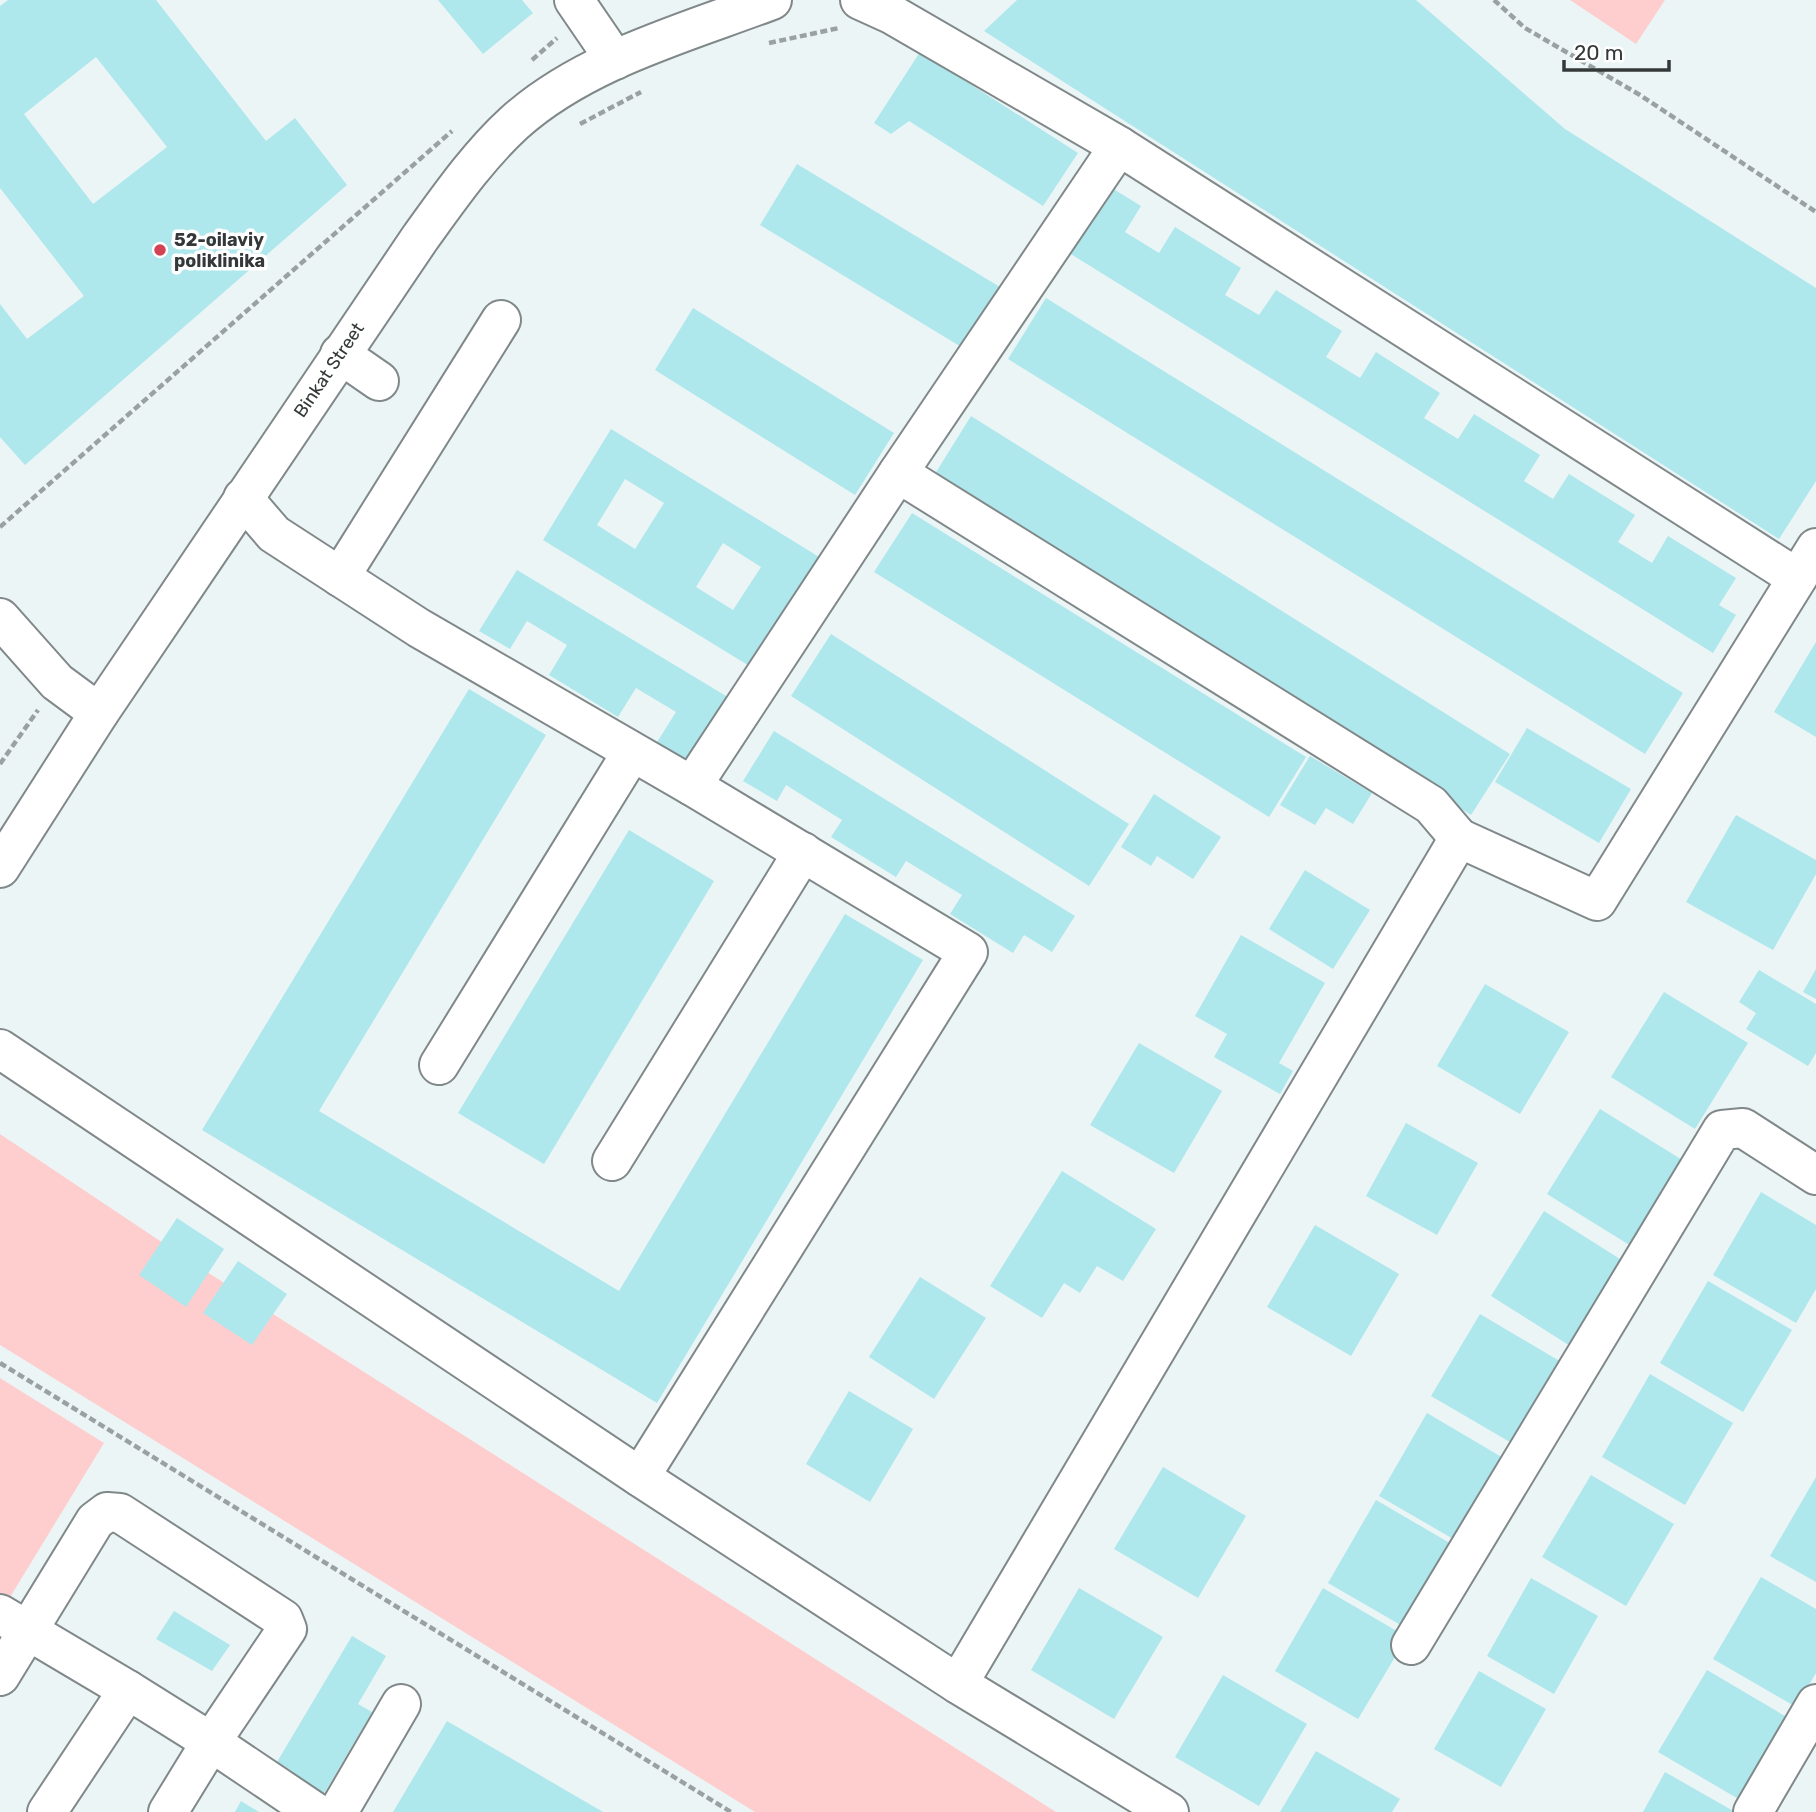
<svg xmlns="http://www.w3.org/2000/svg" width="1816" height="1812" font-family="Rubik,sans-serif">
  <rect width="100%" height="100%" fill="#ecf5f6"/>
  <g fill="#fececf">
    <path d="M1570,0H1665L1636,44Z"/>
    <path d="M0,1134L196,1265L1056,1812H755L0,1345Z"/>
    <path d="M0,1378L104,1443L4,1607L0,1604Z"/>
  </g>
  <g fill="#aee7ec" fill-rule="evenodd">
    <path d="M8,0H156L266,141L295,118L347,185L25,465L0,437V304L27,339L84,296L0,188V6ZM96,57L167,147L93,204L24,114Z"/>
    <path d="M438,0H522L533,13L483,54Z"/>
    <path d="M1017,0H1416L1565,129L1816,288V481L1779,539L984,31Z"/>
    <path d="M920,52L1078,153L1043,206L909,121L891,134L874,123Z"/>
    <path d="M797,164L1000,287L963,348L760,225Z"/>
    <path d="M1107,185L1141,206L1125,232L1159,253L1175,227L1241,268L1225,295L1259,315L1276,290L1342,331L1326,357L1360,378L1376,352L1440,393L1424,418L1458,439L1474,414L1540,455L1524,481L1553,499L1569,474L1635,515L1618,542L1652,563L1668,536L1736,578L1719,605L1736,615L1713,653L1066,251Z"/>
    <path d="M1046,298L1683,693L1645,754L1008,359Z"/>
    <path d="M693,308L894,433L855,495L655,370Z"/>
    <path d="M971,416L1510,754L1471,815L933,477Z"/>
    <path d="M611,429L824,560L756,670L543,540ZM625,479L664,503L635,549L597,525ZM723,543L761,567L733,610L696,587Z"/>
    <path d="M912,513L1306,757L1269,817L874,572Z"/>
    <path d="M517,570L736,702L696,766L657,742L676,712L636,688L618,717L549,675L567,645L527,621L510,649L479,631Z"/>
    <path d="M831,634L1129,824L1089,886L791,696Z"/>
    <path d="M1816,642V737L1774,712Z"/>
    <path d="M469,689L546,735L319,1111L619,1291L845,914L923,960L657,1403L202,1130Z"/>
    <path d="M1527,728L1631,789L1599,843L1495,782Z"/>
    <path d="M774,731L1075,916L1052,952L1024,935L1013,953L950,914L962,895L906,861L896,877L831,837L842,820L786,785L777,801L743,781Z"/>
    <path d="M1310,756L1372,793L1353,824L1326,808L1315,825L1280,805Z"/>
    <path d="M1154,794L1221,837L1193,879L1157,856L1151,866L1121,847Z"/>
    <path d="M1736,815L1816,860V874L1773,950L1686,902Z"/>
    <path d="M629,830L714,881L544,1164L458,1113Z"/>
    <path d="M1305,870L1370,910L1333,969L1269,929Z"/>
    <path d="M1241,935L1325,983L1279,1063L1293,1071L1280,1094L1214,1057L1227,1034L1195,1016Z"/>
    <path d="M1816,969V999L1803,992Z"/>
    <path d="M1759,970L1816,1004V1053L1808,1066L1746,1029L1756,1013L1739,1002Z"/>
    <path d="M1485,984L1569,1032L1520,1114L1437,1066Z"/>
    <path d="M1664,992L1748,1043L1695,1129L1611,1077Z"/>
    <path d="M1139,1043L1222,1091L1174,1173L1090,1125Z"/>
    <path d="M1600,1109L1684,1161L1631,1246L1547,1194Z"/>
    <path d="M1406,1123L1478,1163L1437,1235L1366,1196Z"/>
    <path d="M1062,1171L1156,1229L1123,1281L1097,1266L1080,1293L1064,1283L1042,1318L990,1286Z"/>
    <path d="M1761,1192L1816,1225V1289L1796,1323L1713,1275Z"/>
    <path d="M1544,1211L1628,1264L1575,1349L1491,1296Z"/>
    <path d="M177,1218L224,1249L186,1307L139,1275Z"/>
    <path d="M1315,1225L1399,1274L1351,1356L1267,1307Z"/>
    <path d="M238,1261L287,1294L252,1345L203,1313Z"/>
    <path d="M920,1277L986,1318L934,1399L869,1357Z"/>
    <path d="M1708,1281L1792,1330L1743,1412L1660,1363Z"/>
    <path d="M1480,1314L1563,1363L1515,1445L1431,1396Z"/>
    <path d="M1650,1374L1733,1423L1685,1505L1602,1457Z"/>
    <path d="M849,1391L913,1429L870,1502L806,1464Z"/>
    <path d="M1427,1413L1510,1462L1462,1544L1379,1496Z"/>
    <path d="M1163,1467L1246,1516L1198,1598L1114,1549Z"/>
    <path d="M1591,1475L1674,1524L1626,1606L1542,1557Z"/>
    <path d="M1816,1477V1582L1770,1556Z"/>
    <path d="M1376,1500L1460,1549L1411,1631L1328,1583Z"/>
    <path d="M1761,1577L1816,1609V1673L1796,1707L1713,1659Z"/>
    <path d="M1531,1578L1598,1616L1554,1694L1487,1656Z"/>
    <path d="M1079,1588L1163,1637L1114,1719L1031,1670Z"/>
    <path d="M1323,1588L1407,1637L1358,1719L1275,1671Z"/>
    <path d="M174,1611L230,1645L212,1671L156,1639Z"/>
    <path d="M352,1636L386,1656L358,1704L372,1712L319,1802L285,1782L292,1771L277,1762Z"/>
    <path d="M1707,1670L1790,1719L1742,1801L1658,1752Z"/>
    <path d="M1479,1671L1546,1709L1501,1787L1434,1749Z"/>
    <path d="M1223,1675L1307,1724L1259,1806L1175,1757Z"/>
    <path d="M447,1721L603,1812H393Z"/>
    <path d="M1316,1751L1400,1799L1392,1812H1280Z"/>
    <path d="M1665,1772L1735,1812H1643Z"/>
    <path d="M241,1801L259,1812H235Z"/>
  </g>
  <g fill="none" stroke-linecap="round" stroke-linejoin="round">
    <defs>
      <g id="minor">
        <path d="M574,0L615,60"/>
        <path d="M860,0L893,15L1119,146L1797,578"/>
        <path d="M340,354L379,381"/>
        <path d="M898,473L1431,805L1459,838"/>
        <path d="M243,498L274,534L419,628L692,786"/>
        <path d="M340,577L501,320"/>
        <path d="M0,618L57,682L99,713"/>
        <path d="M0,1049L640,1477L958,1684L1169,1812"/>
        <path d="M439,1065L632,752"/>
        <path d="M612,1161L803,852"/>
        <path d="M640,1477L968,952L692,786L898,473L1119,146"/>
        <path d="M0,1614L128,1690L47,1812"/>
        <path d="M1411,1645L1722,1130L1743,1128L1816,1175"/>
        <path d="M0,1676L95,1521L107,1512L120,1513L283,1619L287,1629L211,1742L168,1812"/>
        <path d="M958,1684L1459,838L1597,901L1816,548"/>
        <path d="M128,1690L211,1742L315,1812"/>
        <path d="M338,1812L401,1704"/>
        <path d="M1753,1812L1816,1704"/>
      </g>
      <path id="major" d="M0,868L99,713L420,238C449,198 478,156 514,123C584,60 685,33 772,0"/>
    </defs>
    <use href="#minor" stroke="#808889" stroke-width="42"/>
    <use href="#major" stroke="#808889" stroke-width="42"/>
    <g stroke="#9aa1a2" stroke-width="4.5" stroke-dasharray="7 3.5" stroke-linecap="butt">
      <path d="M1494,0L1525,28L1640,95L1816,212"/>
      <path d="M769,43L839,28"/>
      <path d="M532,60L557,38"/>
      <path d="M580,124L641,92"/>
      <path d="M0,527L452,131"/>
      <path d="M0,764L38,710"/>
      <path d="M0,1363L731,1812"/>
    </g>
    <use href="#minor" stroke="#fff" stroke-width="38"/>
    <use href="#major" stroke="#fff" stroke-width="38"/>
  </g>
  <circle fill="#d44354" stroke="#fff" stroke-width="2.5" cx="160" cy="250" r="7"/>
  <g text-anchor="middle" stroke-width="7" stroke-linejoin="round" paint-order="stroke">
    <g font-size="18" font-weight="bold" fill="#343838" stroke="#fff" text-anchor="start">
      <text x="174" y="246">52-oilaviy<tspan x="174" dy="21">poliklinika</tspan></text>
    </g>
    <g font-size="18" fill="#343838" stroke="#fff">
      <text transform="translate(329 370) rotate(-56)" y="6">Binkat Street</text>
    </g>
  </g>
  <path d="M1564 60v10h105v-10" fill="none" stroke="#343838" stroke-width="3.5"/>
  <text x="1574" y="60" font-size="21" fill="#343838" stroke="#ffffff" stroke-width="5" paint-order="stroke">20 m</text>
</svg>
